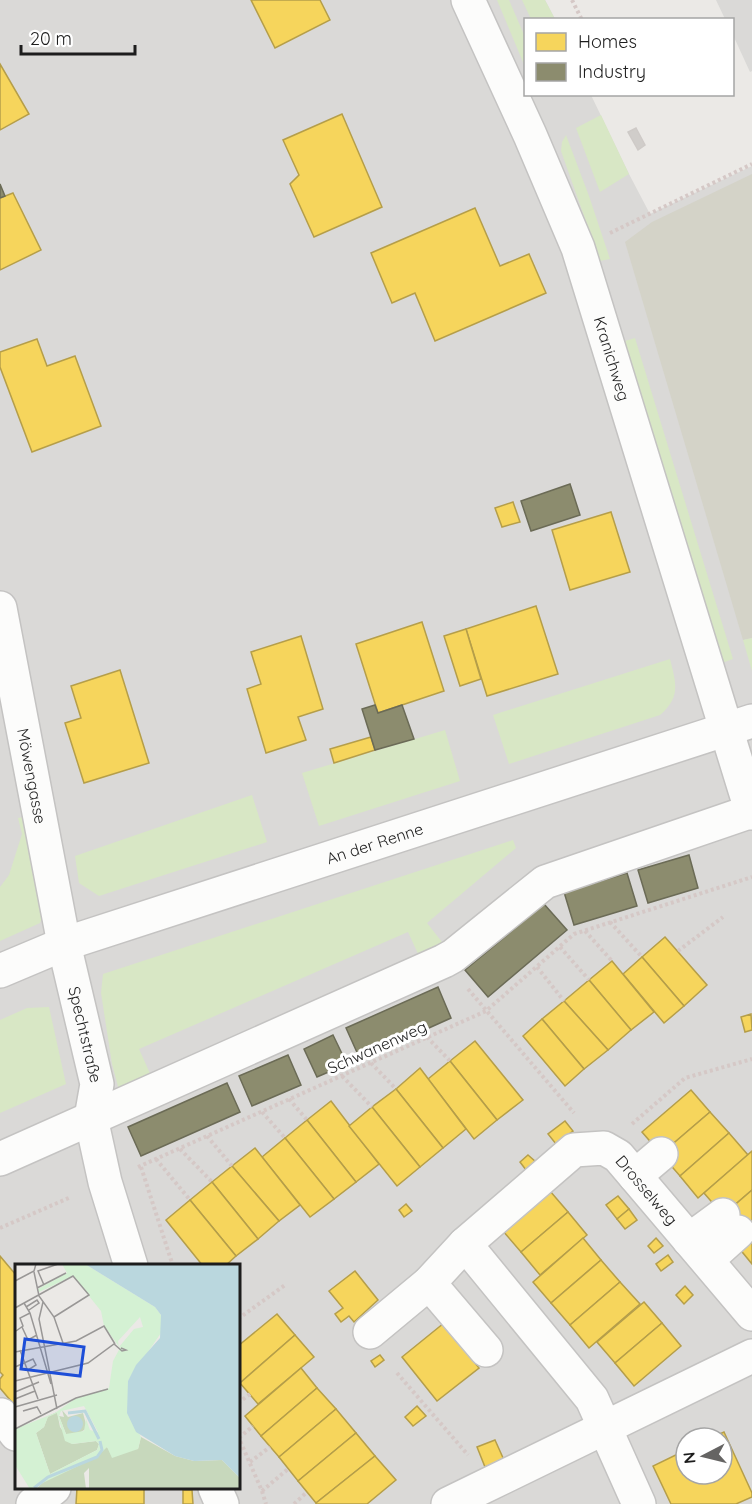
<svg xmlns="http://www.w3.org/2000/svg" width="752" height="1504" font-family="Quicksand,sans-serif">
  <rect width="100%" height="100%" fill="#ebe9e6"/>
  <g fill="#dad9d7" fill-rule="evenodd">
    <path d="M0,0H545L555,19L526,20V94L591,95L629,174L650,214L752,166V1504H0ZM16,1266H238V1488H16ZM686,1438H722V1474H686Z"/>
    <path d="M716,0H752V71L750,72L733,35L732,20L725,19Z"/>
  </g>
  <path fill="#d4d3c8" d="M752,174V638L743,640L625,242L652,222Z"/>
  <g fill="#d8e7c5">
    <path d="M497,0H509L525,37V67Z"/>
    <path d="M522,0H545L555,19H531Z"/>
    <path d="M601,115L629,174L600,192L576,128Z"/>
    <path d="M566,135L589,196L610,259L600,261L561,151L562,142Z"/>
    <path d="M635,338L733,659L722,663L625,341Z"/>
    <path d="M752,638V671L743,640Z"/>
    <path d="M670,659C676,683 681,697 660,715L509,764L493,715Z"/>
    <path d="M445,730L460,781L319,826L302,773Z"/>
    <path d="M252,795L267,842L99,896L79,883L75,856Z"/>
    <path d="M35,815L49,896L40,923L0,941V887L9,875L22,834L18,818Z"/>
    <path d="M513,840L516,848L427,923L453,956L425,969L408,932L139,1049L157,1089L119,1090L112,1064L101,993L103,974Z"/>
    <path d="M49,1007L66,1084L0,1113V1020L27,1008Z"/>
  </g>
  <g fill="#f6d55c" stroke="#b59e49" stroke-width="1.5">
    <path d="M251,0H320L330,20L275,48Z"/>
    <path d="M0,64L29,114L0,130Z"/>
    <path d="M342,114L382,207L314,237L290,184L299,175L283,140Z"/>
    <path d="M13,193L41,250L0,270V198Z"/>
    <path d="M475,208L500,266L529,254L546,293L435,341L415,293L392,303L371,253Z"/>
    <path d="M37,339L47,366L75,356L101,426L32,452L0,367V352Z"/>
    <path d="M513,502L520,522L502,527L495,508Z"/>
    <path d="M611,512L630,572L570,590L552,530Z"/>
    <path d="M536,606L558,674L487,696L466,629Z"/>
    <path d="M422,622L444,691L378,713L356,644Z"/>
    <path d="M466,629L481,679L460,686L444,636Z"/>
    <path d="M301,636L323,709L298,717L306,740L266,753L247,689L261,684L251,652Z"/>
    <path d="M120,670L149,763L84,783L65,723L81,718L71,686Z"/>
    <path d="M371,737L375,750L334,763L330,749Z"/>
    <path d="M665,937L707,985L684,1006L642,957Z"/>
    <path d="M642,957L684,1006L664,1023L623,974Z"/>
    <path d="M612,961L654,1012L631,1030L589,980Z"/>
    <path d="M589,980L631,1030L608,1050L564,1001Z"/>
    <path d="M564,1001L608,1050L584,1069L542,1019Z"/>
    <path d="M751,1014L752,1030L745,1032L741,1017Z"/>
    <path d="M542,1019L584,1069L565,1086L523,1036Z"/>
    <path d="M475,1041L523,1100L497,1120L450,1061Z"/>
    <path d="M450,1061L497,1120L474,1139L428,1079Z"/>
    <path d="M420,1068L466,1129L443,1148L396,1089Z"/>
    <path d="M396,1089L443,1148L420,1167L372,1107Z"/>
    <path d="M691,1090L710,1112L661,1154L642,1132Z"/>
    <path d="M331,1101L379,1164L356,1182L307,1120Z"/>
    <path d="M372,1107L420,1167L397,1186L349,1126Z"/>
    <path d="M710,1112L729,1133L680,1176L661,1154Z"/>
    <path d="M307,1120L356,1182L334,1199L285,1138Z"/>
    <path d="M565,1121L573,1131L556,1144L548,1134Z"/>
    <path d="M729,1133L748,1155L698,1198L680,1176Z"/>
    <path d="M285,1138L334,1199L310,1217L262,1157Z"/>
    <path d="M255,1148L300,1205L279,1221L232,1166Z"/>
    <path d="M752,1151V1190L723,1215L704,1193Z"/>
    <path d="M528,1155L536,1162L526,1170L520,1162Z"/>
    <path d="M232,1166L279,1221L258,1239L212,1182Z"/>
    <path d="M212,1182L258,1239L236,1256L190,1200Z"/>
    <path d="M752,1190V1227L723,1215Z"/>
    <path d="M550,1191L568,1212L521,1252L503,1231Z"/>
    <path d="M618,1196L629,1209L617,1219L606,1205Z"/>
    <path d="M190,1200L236,1256L225,1266H203L166,1220Z"/>
    <path d="M406,1204L412,1211L404,1217L399,1210Z"/>
    <path d="M629,1209L637,1220L625,1229L617,1219Z"/>
    <path d="M568,1212L587,1235L540,1275L521,1252Z"/>
    <path d="M752,1227V1264L734,1242Z"/>
    <path d="M583,1238L601,1260L551,1303L533,1282Z"/>
    <path d="M656,1238L663,1246L654,1253L648,1246Z"/>
    <path d="M668,1255L673,1262L661,1271L656,1264Z"/>
    <path d="M0,1256L16,1275V1407L0,1388V1379L3,1375L0,1372Z"/>
    <path d="M601,1260L620,1282L570,1325L551,1303Z"/>
    <path d="M355,1271L378,1300L354,1322L349,1316L341,1322L335,1314L343,1308L329,1291Z"/>
    <path d="M620,1282L640,1304L589,1348L570,1325Z"/>
    <path d="M685,1286L693,1295L684,1304L676,1295Z"/>
    <path d="M644,1302L662,1323L615,1363L597,1342Z"/>
    <path d="M277,1314L295,1335L240,1383L238,1381V1346Z"/>
    <path d="M444,1323L479,1368L437,1401L402,1357Z"/>
    <path d="M662,1323L681,1346L634,1386L615,1363Z"/>
    <path d="M295,1335L314,1357L258,1404L240,1383Z"/>
    <path d="M380,1355L384,1360L375,1367L371,1361Z"/>
    <path d="M301,1368L317,1388L261,1436L245,1416Z"/>
    <path d="M317,1388L336,1409L279,1457L261,1436Z"/>
    <path d="M417,1406L426,1416L413,1426L405,1417Z"/>
    <path d="M336,1409L356,1433L298,1481L279,1457Z"/>
    <path d="M724,1432L752,1493V1497L736,1504H671L653,1466L686,1450V1474H722V1438H711Z"/>
    <path d="M356,1433L375,1456L316,1503L298,1481Z"/>
    <path d="M495,1440L504,1460L485,1467L477,1447Z"/>
    <path d="M375,1456L396,1480L367,1504H317L316,1503Z"/>
    <path d="M77,1488H144V1504H76Z"/>
    <path d="M183,1490H192L193,1504H183Z"/>
  </g>
  <g fill="#8c8c6e" stroke="#6b6b56" stroke-width="1.5">
    <path d="M0,184L5,196L0,198Z"/>
    <path d="M570,484L580,515L531,531L521,501Z"/>
    <path d="M375,705L378,713L402,705L414,739L375,750L362,709Z"/>
    <path d="M689,855L698,888L648,903L638,870Z"/>
    <path d="M627,873L637,906L574,925L564,892Z"/>
    <path d="M544,904L567,930L488,997L465,970Z"/>
    <path d="M438,987L451,1018L360,1059L346,1028Z"/>
    <path d="M333,1035L347,1064L317,1077L304,1049Z"/>
    <path d="M288,1055L301,1085L252,1106L239,1076Z"/>
    <path d="M227,1083L240,1112L141,1156L128,1127Z"/>
  </g>
  <path fill="#d0cdca" stroke="#cecac7" stroke-width="1.5" d="M636,128L645,145L638,150L628,132Z"/>
  <g fill="none" stroke-linecap="round" stroke-linejoin="round">
    <defs>
      <g id="minor">
        <path id="s1" d="M468,0L530,135L578,248L752,813"/>
        <path id="s2" d="M0,608L64,944L97,1084L91,1118L105,1182L131,1266"/>
        <path id="s3" d="M0,971L64,944L752,721"/>
        <path d="M0,1159L444,961L453,956L545,882L752,811"/>
        <path d="M635,1176L661,1154"/>
        <path d="M689,1240L723,1215"/>
        <path d="M707,1260L738,1232"/>
        <path d="M429,1283L486,1350"/>
        <path d="M370,1332L429,1283L465,1244"/>
        <path d="M1,1415L16,1434"/>
        <path d="M215,1488L222,1504"/>
        <path d="M33,1504L54,1488"/>
        <path d="M448,1504L752,1356"/>
        <path id="s4" d="M639,1504L592,1399L465,1244L574,1150L604,1148L618,1156L752,1314"/>
      </g>
    </defs>
    <use href="#minor" stroke="#c4c3c2" stroke-width="36"/>
    <g stroke="#d5c8c6" stroke-width="4" stroke-dasharray="3 3" stroke-linecap="butt">
      <path d="M572,0L582,20"/>
      <path d="M610,233L752,164"/>
      <path d="M610,922L642,957"/>
      <path d="M585,931L612,961"/>
      <path d="M560,947L589,980"/>
      <path d="M678,951L723,917"/>
      <path d="M537,967L564,1001"/>
      <path d="M468,989L574,1113"/>
      <path d="M427,1037L450,1061"/>
      <path d="M371,1063L396,1089"/>
      <path d="M342,1076L372,1107"/>
      <path d="M289,1099L307,1120"/>
      <path d="M262,1112L285,1138"/>
      <path d="M632,1124L685,1078L752,1059"/>
      <path d="M207,1136L232,1166"/>
      <path d="M180,1149L212,1182"/>
      <path d="M156,1159L190,1200"/>
      <path d="M138,1167L486,1011L574,934L752,877"/>
      <path d="M141,1167L173,1266"/>
      <path d="M0,1228L71,1197"/>
      <path d="M238,1319L285,1285"/>
      <path d="M397,1373L468,1455"/>
      <path d="M238,1403L250,1394"/>
      <path d="M238,1436L262,1491L266,1504"/>
      <path d="M239,1438L253,1426"/>
      <path d="M250,1462L270,1447"/>
      <path d="M262,1491L288,1469"/>
      <path d="M294,1504L307,1492"/>
    </g>
    <use href="#minor" stroke="#fcfcfb" stroke-width="33"/>
  </g>
  <g text-anchor="middle" stroke-width="6" stroke-linejoin="round" paint-order="stroke">
    <g font-size="16" fill="#1d1d1d" stroke="#fff">
      <text dy="6" stroke="none"><textPath href="#s1" startOffset="387">Kranichweg</textPath></text>
      <text dy="6" stroke="none"><textPath href="#s2" startOffset="171">Möwengasse</textPath></text>
      <text dy="6" stroke="none"><textPath href="#s3" startOffset="396">An der Renne</textPath></text>
      <text dy="6" stroke="none"><textPath href="#s2" startOffset="435">Spechtstraße</textPath></text>
      <text transform="translate(377 1047) rotate(-24)" y="6">Schwanenweg</text>
      <text dy="6" stroke="none"><textPath href="#s4" startOffset="550">Drosselweg</textPath></text>
    </g>
  </g>
  <g transform="translate(15 1264)">
    <rect width="225" height="225" fill="#ebe9e6"/>
    <path d="M47,146L53,153L68,149L72,164L60,172L51,170L44,152L49,153ZM42,148L45,163L57,180L81,177L84,180L82,186L35,210L21,169L29,163L33,152ZM126,173L160,192L179,197L207,196L225,214V225H74V204L69,209L71,225H21L34,213L92,183L95,187L123,185Z" fill="#c7d8bc"/>
    <path d="M47,0H70L140,43L146,51L148,66L113,117V149L126,173L123,185L97,194L92,183L82,193L15,225L0,201V165L40,149L61,134L94,124L98,97L105,84L89,62L86,47L58,12L24,28L23,25L52,9ZM125,53L128,63L119,65L104,83L103,77ZM69,142L83,168L75,166L71,155L69,167L51,170L44,152L46,147ZM42,149L50,177L57,180L81,177L84,180L82,186L35,210L21,169L29,163L33,153Z" fill="#d4f1d3" fill-rule="evenodd"/>
    <path d="M70,0H225V214L207,196L179,197L160,192L121,168L112,149L113,117L121,101L145,74L146,51L140,43ZM52 160a8 8 0 1 1 16 0a8 8 0 1 1-16 0Z" fill="#bad7de"/>
    <path fill="none" stroke="#bad7de" stroke-width="3" d="M53,149L70,147L84,175M19,224L33,213L82,193L87,186L85,177"/>
    <path fill="none" stroke="#999796" stroke-width="1.5" d="M19,8L24,32L39,53L48,79M0,17L19,7L21,0M29,21L23,7L43,0M22,24L51,9M28,38L24,55L42,145M9,39L15,49L36,120M11,43L22,36L24,39L14,46M0,44L58,12L74,31L39,53M7,63L13,76L22,71M1,67L8,62L5,54L15,49M5,86L23,135M0,88L61,77L89,62L100,80M0,103L18,95L21,101L13,106M0,117L73,99L99,80L107,87L111,86L106,84M0,128L24,118M0,135L20,127M0,143L42,131M8,147L22,143L26,150M0,165L61,134L93,125"/>
    <path fill="#1d4ed8" fill-opacity="0.15" stroke="#1d4ed8" stroke-width="3" d="M10,75L69,83L65,112L6,105Z"/>
    <rect width="225" height="225" fill="none" stroke="#1d1d1d" stroke-width="3"/>
  </g>
  <rect x="524" y="18" width="210" height="78" fill="#ffffff" stroke="#a5a5a5" stroke-width="1.5"/>
  <rect x="536" y="33" width="30" height="18" fill="#f6d55c" stroke="#a5a5a5" stroke-width="1.5"/>
  <text x="578" y="48" font-size="18" fill="#1d1d1d">Homes</text>
  <rect x="536" y="63" width="30" height="18" fill="#8c8c6e" stroke="#a5a5a5" stroke-width="1.5"/>
  <text x="578" y="78" font-size="18" fill="#1d1d1d">Industry</text>
  <g transform="translate(704 1456) rotate(263)"><circle r="28" fill="#ffffff" stroke="#a5a5a5" stroke-width="1.5"/>
  <path d="M0-4.5L10 22L0 15L-10 22Z" fill="#656463"/>
  <text y="-9" font-size="16" font-weight="bold" text-anchor="middle" fill="#1d1d1d">N</text>
  </g>
  <path d="M21 45v9h114v-9" fill="none" stroke="#1d1d1d" stroke-width="3"/>
  <text x="30" y="45" font-size="18" fill="#1d1d1d" stroke="#ffffff" stroke-width="4.5" paint-order="stroke">20 m</text>
</svg>
